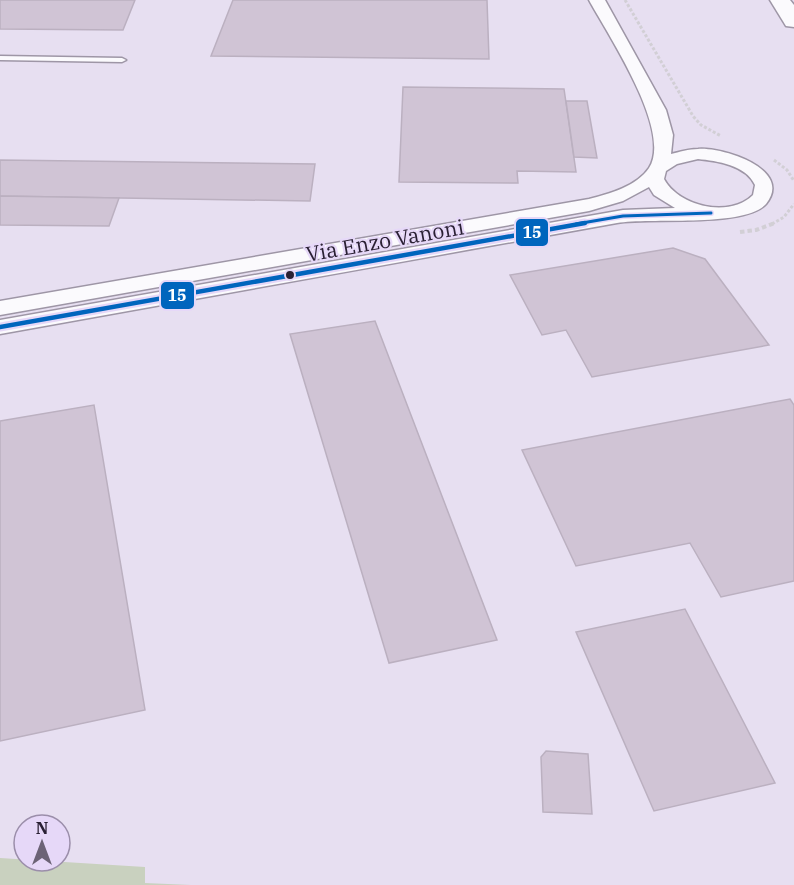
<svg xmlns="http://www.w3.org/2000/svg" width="794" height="885" font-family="'IBM Plex Serif',serif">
  <rect width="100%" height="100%" fill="#e7dff1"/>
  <path fill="#c9d1bf" d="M0,858L145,867V883L191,885H0Z"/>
  <g fill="#d0c4d5" stroke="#bbb0c0" stroke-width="1.5">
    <path d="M0,0H135L123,30L0,29Z"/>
    <path d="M233,0H487L489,59L211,56Z"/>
    <path d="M403,87L564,89L576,172L517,171L518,183L399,182Z"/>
    <path d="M566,101H587L597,158L574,157Z"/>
    <path d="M0,160L315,164L310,201L0,196Z"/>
    <path d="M0,196L119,198L109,226L0,225Z"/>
    <path d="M673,248L705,259L769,345L592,377L566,330L542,335L510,275Z"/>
    <path d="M375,321L497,640L389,663L290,334Z"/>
    <path d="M790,399L794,405V581L721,597L690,543L576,566L522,450Z"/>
    <path d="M94,405L145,710L0,741V421Z"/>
    <path d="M685,609L775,783L654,811L576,632Z"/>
    <path d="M546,751L588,754L592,814L543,812L541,757Z"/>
  </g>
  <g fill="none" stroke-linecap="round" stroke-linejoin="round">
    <defs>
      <path id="lane" d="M0,56L122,58L126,60L122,62L0,60Z"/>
      <path id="street" d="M589,0H605L666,110L673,135L671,154C679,152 689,149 698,149C722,147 794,169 766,204C744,228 651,217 617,223C412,260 206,297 0,334V320L623,210L675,208L654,195L649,187L623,201L589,211L0,315V301L589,199C609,194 637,186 649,168C673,131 608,35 589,0ZM698,159C717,161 746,165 755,185L753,195C730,218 679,207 664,179L666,171L677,164Z"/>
      <path id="highway" d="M770,0H790L794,5V27L786,26Z"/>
    </defs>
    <use href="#lane" stroke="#9e96a6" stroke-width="3"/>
    <use href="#street" stroke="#9e96a6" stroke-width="3"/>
    <use href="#highway" stroke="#9e96a6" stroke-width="3"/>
    <g stroke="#d2cfd5" stroke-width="3" stroke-dasharray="3 2" stroke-linecap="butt">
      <path d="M625,0L693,116L701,125L721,136"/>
      <path d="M774,160L787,170L794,181"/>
      <path d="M772,224L784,217L794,204"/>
    </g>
    <path stroke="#d2cfd5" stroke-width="4" stroke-dasharray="4.5 3" stroke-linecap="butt" d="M740,232L756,230L775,223"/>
    <use href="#lane" fill="#fbfafd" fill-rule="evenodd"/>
    <use href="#street" fill="#fbfafd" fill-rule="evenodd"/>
    <use href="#highway" fill="#fbfafd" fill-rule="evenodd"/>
    <defs>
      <path id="bus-1-far1" d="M576,224L623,216L711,213"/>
      <path id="bus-1" d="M0,327L585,223"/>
    </defs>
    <use href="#bus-1-far1" stroke="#e6d8f8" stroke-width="6"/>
    <use href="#bus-1" stroke="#e6d8f8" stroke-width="9"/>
    <use href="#bus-1-far1" stroke="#0065bd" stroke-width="3"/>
    <use href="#bus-1" stroke="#0065bd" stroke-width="4.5"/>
  </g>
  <circle fill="#2a2034" stroke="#e6d8f8" stroke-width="2" cx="290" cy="275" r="5"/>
  <g text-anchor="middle" stroke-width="4.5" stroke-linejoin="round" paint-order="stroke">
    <g font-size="21" fill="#2a2034" stroke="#e6d8f8">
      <text transform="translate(385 241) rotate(-10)" y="7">Via Enzo Vanoni</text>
    </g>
  </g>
  <g stroke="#e6d8f8" stroke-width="2">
    <rect x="515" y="218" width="34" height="29" rx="6" fill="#0065bd"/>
    <rect x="160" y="281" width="35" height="29" rx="6" fill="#0065bd"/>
  </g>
  <g font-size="16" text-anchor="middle" font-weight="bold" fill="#fff">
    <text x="532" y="238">15</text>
    <text x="177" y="301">15</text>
  </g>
  <g transform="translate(42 843)"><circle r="28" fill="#e6d8f8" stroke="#9b8eaa" stroke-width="1.5"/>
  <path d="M0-4.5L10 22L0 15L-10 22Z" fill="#6c6376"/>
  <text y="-9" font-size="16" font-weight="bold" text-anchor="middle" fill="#2a2034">N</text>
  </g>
</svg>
